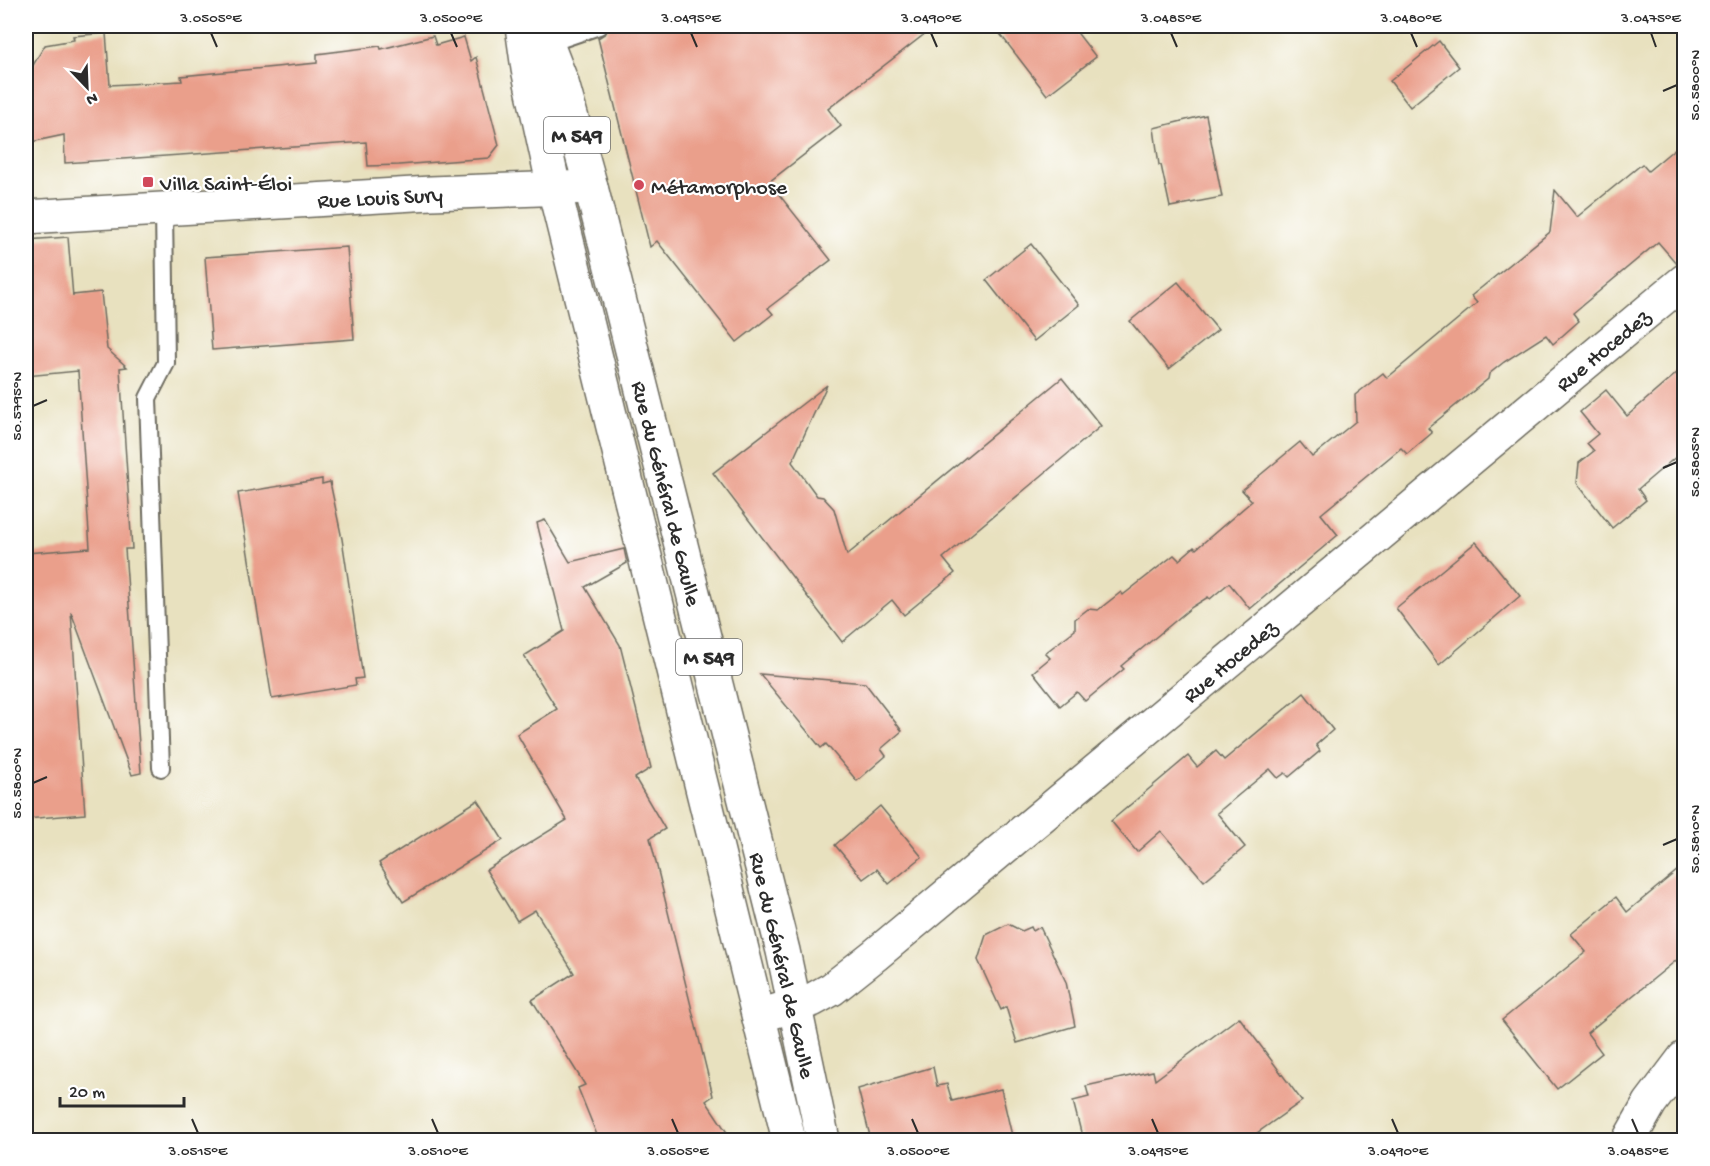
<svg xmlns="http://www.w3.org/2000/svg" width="1710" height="1166" font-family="'Gochi Hand',sans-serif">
  <rect width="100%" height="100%" fill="#fff"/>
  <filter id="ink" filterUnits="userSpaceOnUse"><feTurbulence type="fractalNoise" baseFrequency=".0167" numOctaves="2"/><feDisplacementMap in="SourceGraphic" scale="12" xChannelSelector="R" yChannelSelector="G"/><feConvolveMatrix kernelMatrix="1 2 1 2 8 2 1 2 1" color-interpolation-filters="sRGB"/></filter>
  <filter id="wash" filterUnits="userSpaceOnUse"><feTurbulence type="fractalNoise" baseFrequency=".008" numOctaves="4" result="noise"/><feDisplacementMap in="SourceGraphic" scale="24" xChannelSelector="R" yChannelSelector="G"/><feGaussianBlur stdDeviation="1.35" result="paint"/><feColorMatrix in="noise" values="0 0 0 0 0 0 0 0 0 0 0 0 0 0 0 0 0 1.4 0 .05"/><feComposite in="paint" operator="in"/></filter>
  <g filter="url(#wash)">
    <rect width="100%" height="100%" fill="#e8e1bf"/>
    <g id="blocks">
      <g fill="#ea9f8b">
        <path d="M609,26H935L828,109L841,126L769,182L831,260L768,308L773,314L737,342L657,241L650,247L598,38L606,33Z"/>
        <path d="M994,26H1072L1096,57L1047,95Z"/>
        <path d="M106,33L110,85L182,81L181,76L317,63V54L380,46L381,49L433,36L436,45L464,37L471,61L476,57L499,145L489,158L399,165L368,166L366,142L65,163L64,135L26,143V77L45,45L74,40L73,36Z"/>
        <path d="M1439,41L1459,67L1410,107L1390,81Z"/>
        <path d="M1206,115L1222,197L1170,207L1161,165H1159L1154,128Z"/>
        <path d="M1684,141V263L1677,264L1658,242L1573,313L1579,321L1553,344L1546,335L1504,362L1489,374L1488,379L1428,428L1432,433L1407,454L1401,448L1321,514L1338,535L1250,609L1229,583L1210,599L1208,597L1192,607L1121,666L1124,669L1085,701L1077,692L1060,706L1033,672L1050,658L1045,653L1075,630V619L1088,609L1098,610L1121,592L1123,595L1174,555L1179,560L1194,547L1196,549L1252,501L1242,490L1300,442L1312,457L1356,421L1355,395L1383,373L1387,378L1477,303L1471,296L1550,232L1555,190L1577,217L1642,164L1648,171Z"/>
        <path d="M68,237L73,297V295L101,292L107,349L127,367L120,368L132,549H125L141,773L132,775L71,612L85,814L26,819V553L90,548L78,371L26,376V240Z"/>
        <path d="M1031,244L1079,305L1034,341L986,280Z"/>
        <path d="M347,247L354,339L212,350L205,257Z"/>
        <path d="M1178,282L1218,330L1169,369L1130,321Z"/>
        <path d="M1684,367V450L1638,489L1646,500L1612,528L1577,483L1579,463L1594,451L1587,443L1598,434L1580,412L1606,390L1627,416Z"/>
        <path d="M1062,378L1101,426L943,558L955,573L904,615L892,600L842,642L713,473L827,385L792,462L817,496L823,497L834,509L847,555Z"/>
        <path d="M322,479V484L330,482L342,539L363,678L355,679L356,685L272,699L238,493Z"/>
        <path d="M545,520L570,562L624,549L627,563L585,587L620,645L651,768L635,778L665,829L650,838L713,1096L706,1101L732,1140H599L578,1088L585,1085L532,1000L574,973L535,910L517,921L486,870L567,820L517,734L557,709L524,656L564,631L537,523Z"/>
        <path d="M1476,542L1520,596L1439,665L1396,608Z"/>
        <path d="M760,674L865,683L902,731L881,749L886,756L857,781L826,744L821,748Z"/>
        <path d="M1304,693L1333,730L1316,745L1320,751L1289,777L1285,773L1278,778L1270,769L1217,813L1245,847L1204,881L1161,831L1137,852L1111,821L1188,756L1197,767L1216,751L1224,760Z"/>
        <path d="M478,800L503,840L403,902L379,863Z"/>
        <path d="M880,806L922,857L889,884L877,869L863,879L835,845Z"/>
        <path d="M1684,865V954L1587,1033L1602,1053L1557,1089L1502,1020L1586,952L1571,934L1616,897L1627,912Z"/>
        <path d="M1008,924L1022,931L1031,927L1033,931L1040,927L1066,982L1075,1026L1017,1043L1006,1007L1001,1010L978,960L986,935Z"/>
        <path d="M1239,1017L1302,1101L1247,1140H1083L1073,1101L1089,1097L1086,1086L1153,1071L1155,1080Z"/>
        <path d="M933,1067L937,1086L947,1084L952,1101L1001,1089L1013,1140H871L858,1089Z"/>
      </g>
    </g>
  </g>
  <g filter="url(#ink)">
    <use href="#blocks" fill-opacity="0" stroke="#6d6b5f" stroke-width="1.5"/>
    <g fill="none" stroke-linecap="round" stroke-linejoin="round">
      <defs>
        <g id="lane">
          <path d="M541,46L599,26"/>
          <path d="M161,768L148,398L166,363L164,209"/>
        </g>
        <g id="street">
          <path d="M759,1016L812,1000L832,989L875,955L1684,281"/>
          <path d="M1629,1140L1650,1103L1684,1058"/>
        </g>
        <path id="secondary" d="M26,217L431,193L591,187"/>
        <g id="primary">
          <path d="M522,26L528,69L554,188L789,1140"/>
          <path d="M540,26L562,83L591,187L783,951L823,1140"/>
        </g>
      </defs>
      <use href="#lane" stroke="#6d6b5f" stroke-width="20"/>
      <use href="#street" stroke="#6d6b5f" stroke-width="36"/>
      <use href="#secondary" stroke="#6d6b5f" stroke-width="36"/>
      <use href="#primary" stroke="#6d6b5f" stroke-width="36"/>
      <use href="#lane" stroke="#fff" stroke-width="16"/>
      <use href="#street" stroke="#fff" stroke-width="33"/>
      <use href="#secondary" stroke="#fff" stroke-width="33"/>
      <use href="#primary" stroke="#fff" stroke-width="33"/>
    </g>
  </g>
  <path fill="none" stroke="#2b2b2b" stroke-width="2" d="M211,33L217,47M451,33L457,47M691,33L697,47M931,33L937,47M1171,33L1177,47M1411,33L1417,47M1651,33L1656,47M1663,91L1677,85M33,406L47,400M1663,468L1677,462M33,783L47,777M1663,845L1677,839M192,1119L198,1133M432,1119L438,1133M672,1119L678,1133M912,1119L918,1133M1152,1119L1158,1133M1392,1119L1398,1133M1632,1119L1638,1133"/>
  <g fill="#d1495b" stroke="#fff" stroke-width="2">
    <rect x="142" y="176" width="12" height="12" rx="3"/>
    <circle cx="639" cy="185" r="6"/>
  </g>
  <g text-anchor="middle" stroke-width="4.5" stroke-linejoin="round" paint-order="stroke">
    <g fill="#fff" stroke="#6b6b6b" stroke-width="1.5">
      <rect x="544" y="117" width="66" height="36" rx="4.5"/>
      <rect x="676" y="639" width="66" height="36" rx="4.5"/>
    </g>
    <g font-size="21" font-weight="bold" fill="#2b2b2b">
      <text x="577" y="142">M 549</text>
      <text x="709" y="664">M 549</text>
    </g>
    <g font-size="22" fill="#2b2b2b" stroke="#fff" text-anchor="start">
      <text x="160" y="190">Villa Saint-Éloi</text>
      <text x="651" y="193">Métamorphose</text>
    </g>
    <g font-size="22" fill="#2b2b2b" stroke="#fff">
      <text transform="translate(380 196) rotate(-3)" y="8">Rue Louis Sury</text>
      <text transform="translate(1602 349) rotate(-40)" y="8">Rue Hocedez</text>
      <text transform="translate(668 493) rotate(76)" y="8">Rue du Général de Gaulle</text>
      <text transform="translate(1229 660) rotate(-40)" y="8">Rue Hocedez</text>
      <text transform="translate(784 965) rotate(77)" y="8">Rue du Général de Gaulle</text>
    </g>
  </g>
  <rect width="1710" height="1166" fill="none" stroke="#fff" stroke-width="66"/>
  <g transform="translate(87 87) rotate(157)" stroke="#ffffff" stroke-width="4.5" paint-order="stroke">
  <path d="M0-4.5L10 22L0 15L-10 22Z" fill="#2b2b2b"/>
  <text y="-9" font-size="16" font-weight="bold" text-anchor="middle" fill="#2b2b2b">N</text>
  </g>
  <path d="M60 1097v9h124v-9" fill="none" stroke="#2b2b2b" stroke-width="3"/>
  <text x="69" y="1097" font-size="18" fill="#2b2b2b" stroke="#ffffff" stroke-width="4.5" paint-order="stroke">20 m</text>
  <rect x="33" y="33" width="1644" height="1100" fill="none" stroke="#2b2b2b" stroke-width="2"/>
  <g font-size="15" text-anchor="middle" fill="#2b2b2b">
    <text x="211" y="22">3.0505°E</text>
    <text x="451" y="22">3.0500°E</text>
    <text x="691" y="22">3.0495°E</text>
    <text x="931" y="22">3.0490°E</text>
    <text x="1171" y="22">3.0485°E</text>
    <text x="1411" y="22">3.0480°E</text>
    <text x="1651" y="22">3.0475°E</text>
    <text transform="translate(1694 85) rotate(-90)" y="5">50.5800°N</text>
    <text transform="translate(16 406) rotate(-90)" y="5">50.5795°N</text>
    <text transform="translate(1694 462) rotate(-90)" y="5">50.5805°N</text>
    <text transform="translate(16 783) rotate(-90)" y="5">50.5800°N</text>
    <text transform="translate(1694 839) rotate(-90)" y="5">50.5810°N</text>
    <text x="198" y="1155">3.0515°E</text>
    <text x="438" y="1155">3.0510°E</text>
    <text x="678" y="1155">3.0505°E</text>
    <text x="918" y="1155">3.0500°E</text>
    <text x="1158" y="1155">3.0495°E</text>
    <text x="1398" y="1155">3.0490°E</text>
    <text x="1638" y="1155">3.0485°E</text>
  </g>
</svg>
